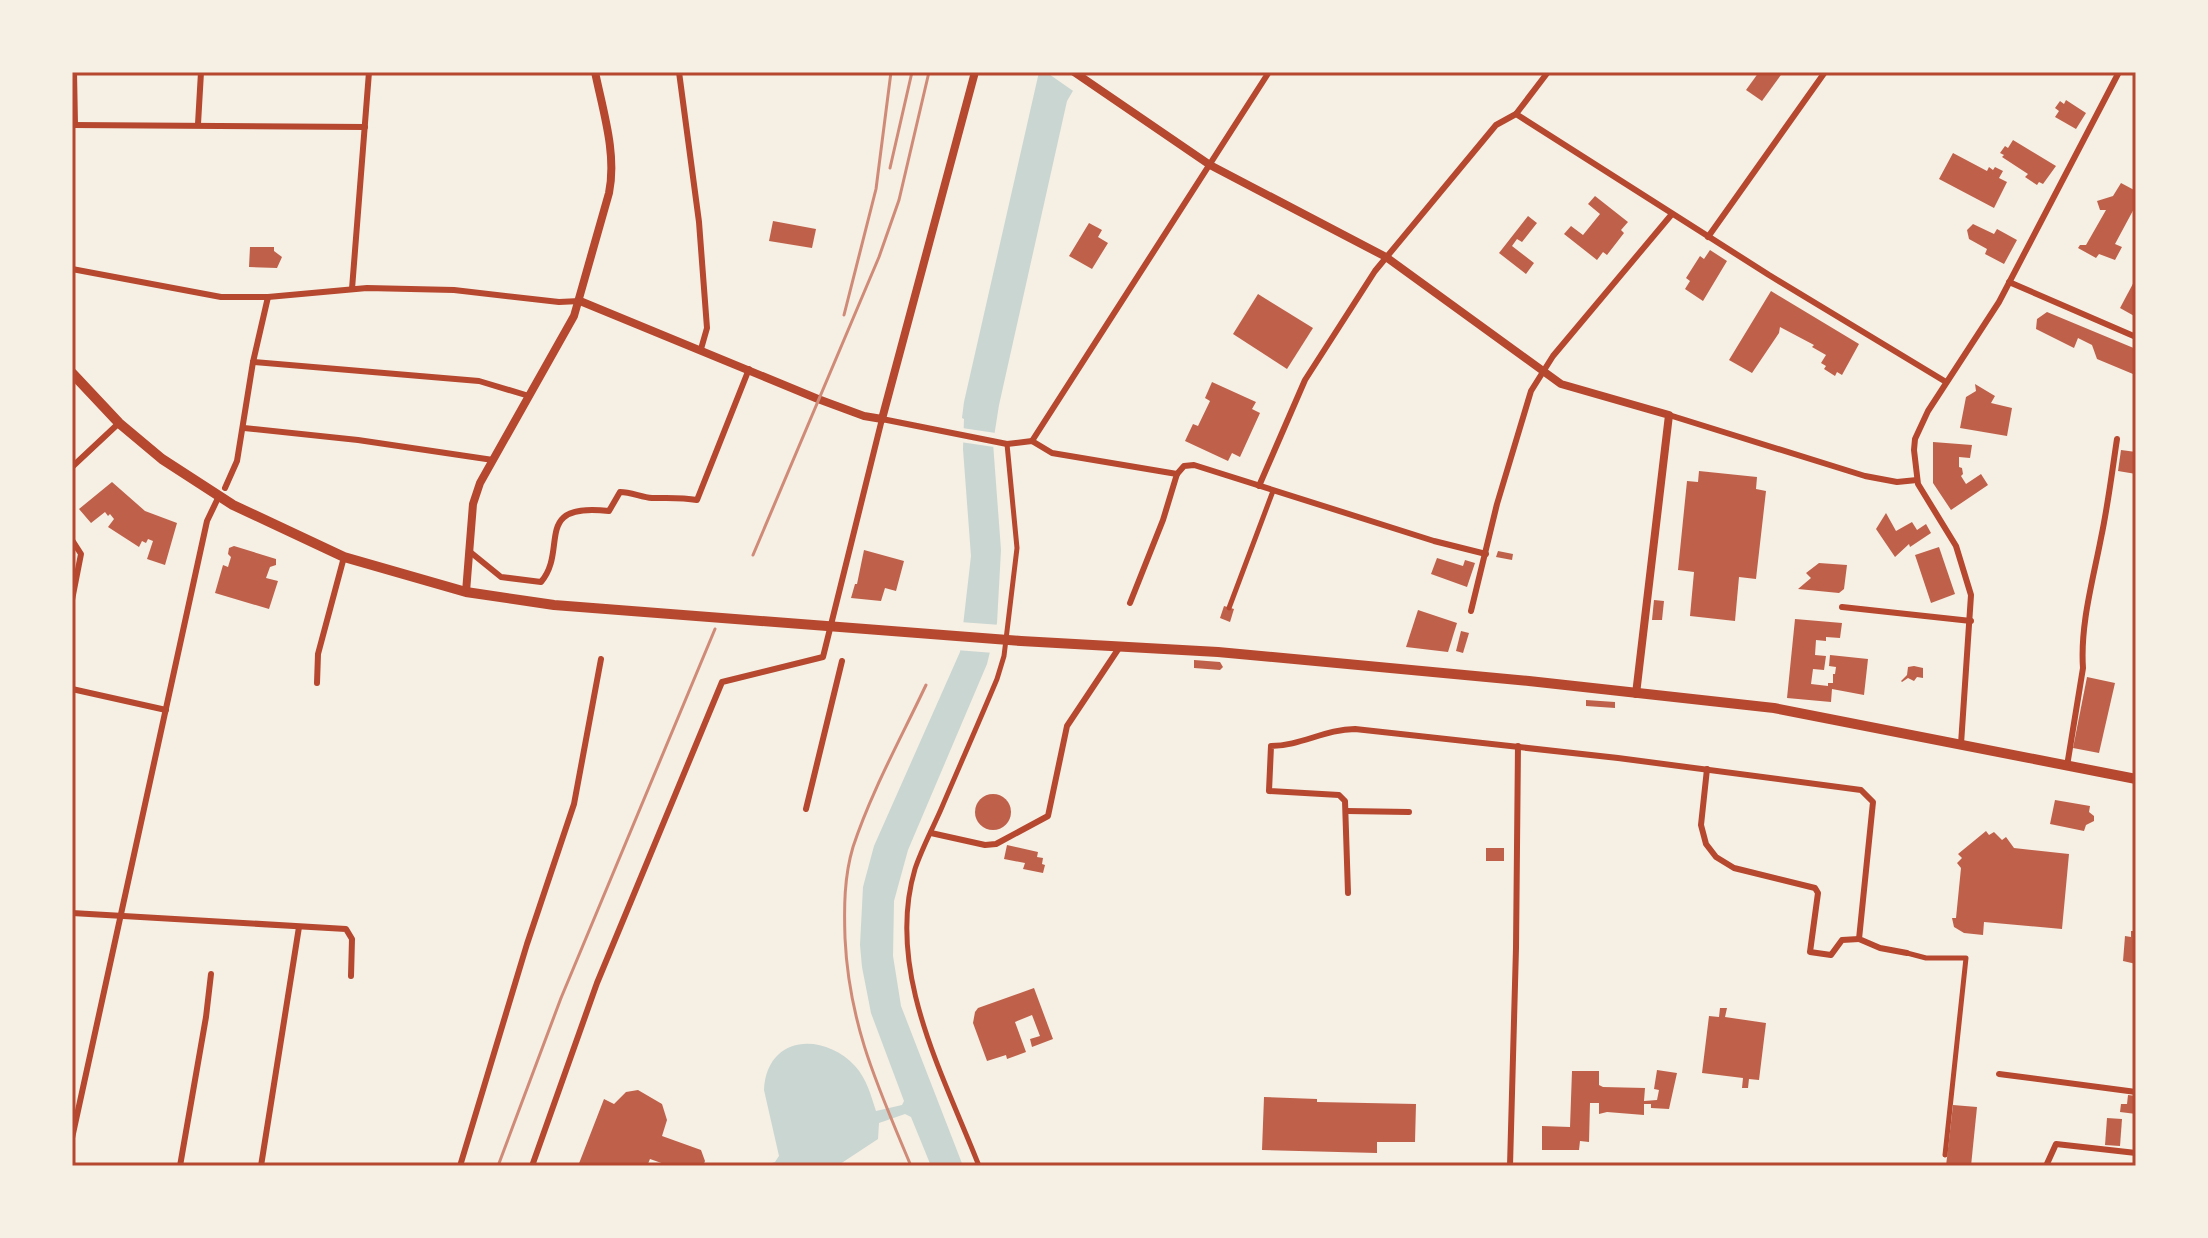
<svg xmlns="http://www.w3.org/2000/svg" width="2208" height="1238" font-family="Commissioner,sans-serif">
  <rect width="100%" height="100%" fill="#f6efe4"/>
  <path fill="#c9d6d2" d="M1039,72H1084L1067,101L999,405L993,443L1001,550L997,623L987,664L908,850L894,901L893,956L901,1006L963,1166H931L911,1117L905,1114L879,1123L878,1139L837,1166H763L775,1162L779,1156L764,1090C767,1035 823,1032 855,1066C867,1079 871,1096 876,1111L902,1105L904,1101L871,1013L862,967L860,945L863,887L874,846L960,652L971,556L963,449L964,419L962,418L964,402Z"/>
  <g fill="#f6efe4">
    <path d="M1046,72H1088L1076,93Z"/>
    <path d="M962,428L996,433L994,447L960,442Z"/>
    <path d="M960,622L1001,625L994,653L956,650Z"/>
  </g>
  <g fill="#bf614a">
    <path d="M1759,72H1783L1762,101L1746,90Z"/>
    <path d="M2066,100L2086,113L2076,129L2055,117L2059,111L2055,108L2060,101L2064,104Z"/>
    <path d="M2013,140L2056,166L2043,184L2039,182L2037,185L2025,177L2028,174L2002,157L2004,155L2000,153L2005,146L2008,148Z"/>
    <path d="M1953,153L1987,171L1989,167L1993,170L1995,167L2003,171L1999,178L2007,182L1994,208L1939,179Z"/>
    <path d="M2121,183L2136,191V205L2115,244L2122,247L2115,260L2099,254L2096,258L2078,248L2080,245H2086L2106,210H2100L2097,201L2113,196Z"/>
    <path d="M1595,196L1628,222L1621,230L1624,233L1607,255L1603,252L1597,260L1564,234L1571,226L1583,235L1600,214L1588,204Z"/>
    <path d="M1528,216L1537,223L1522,242L1517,239L1512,246L1534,263L1526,274L1499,253Z"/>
    <path d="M773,221L816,229L812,248L769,241Z"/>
    <path d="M1089,223L1102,230L1098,237L1108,243L1092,269L1069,256Z"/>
    <path d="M1973,224L1994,234L1997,229L2017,240L2004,264L1985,254L1987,249L1969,239L1967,230Z"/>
    <path d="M250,247H274V251L282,257L277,268L249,267Z"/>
    <path d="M1710,250L1727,261L1703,301L1685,289L1690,281L1686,278L1700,256L1704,259Z"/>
    <path d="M2136,278V317L2120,308Z"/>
    <path d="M1771,291L1859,344L1842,375L1837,372L1835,376L1824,369L1826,366L1821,363L1826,355L1812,347L1814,345L1780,327L1779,333L1752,373L1729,360Z"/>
    <path d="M1258,294L1313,328L1287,369L1233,334Z"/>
    <path d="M2047,312L2136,349V367L2133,374L2097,359L2092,345L2078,338L2074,348L2036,329L2037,319Z"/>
    <path d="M1212,382L1256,402L1252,409L1260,413L1240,457L1232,453L1228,461L1185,441L1193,424L1198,426L1210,401L1205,398Z"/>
    <path d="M1975,384L1995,396L1991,403L2012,408L2007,436L1960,428L1966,397L1976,391Z"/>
    <path d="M1933,442L1972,445L1970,458L1959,457V467L1962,468L1963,474L1961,476L1966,484L1981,474L1988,485L1951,510L1933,483Z"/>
    <path d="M2121,450L2136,452V474L2118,471Z"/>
    <path d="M1699,471L1757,477L1756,489L1766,491L1756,579L1739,577L1735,621L1690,616L1694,572L1678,570L1687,481L1698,482Z"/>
    <path d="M112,482L145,511L177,523L165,565L147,559L153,541L148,539L146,543L142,541L139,547L108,527L114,519L110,514L108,516L105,512L91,523L79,509Z"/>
    <path d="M1886,513L1896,531L1912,522L1917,530L1926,524L1931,533L1910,547L1909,544L1895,557L1876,529Z"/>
    <path d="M234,546L276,559V565L270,567L266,578L278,581L269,609L215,593L223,565L228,567L231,557L228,554L229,548Z"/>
    <path d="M1939,547L1955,594L1931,603L1915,555Z"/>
    <path d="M864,550L904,561L896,591L885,588L881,601L851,598L855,584H857Z"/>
    <path d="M1498,551L1513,554L1512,560L1496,557Z"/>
    <path d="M1437,558L1463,566L1465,560L1475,563L1467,587L1431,574Z"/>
    <path d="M1819,563L1847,565L1844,589L1839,593L1798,589L1811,578L1806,573Z"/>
    <path d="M1654,600L1664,601L1662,620H1652Z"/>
    <path d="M1224,606L1234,609L1230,622L1220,618Z"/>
    <path d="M1418,610L1457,623L1448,652L1406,647Z"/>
    <path d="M1795,619L1842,623L1840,638L1826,637V641L1816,640L1815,655L1826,656L1824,670L1813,669L1811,684L1828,686V683H1833V674H1835L1836,667L1829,666L1830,655L1868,659L1864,695L1832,689L1831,702L1787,698Z"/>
    <path d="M1461,631L1469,633L1463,653L1456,651Z"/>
    <path d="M1194,660L1220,662L1223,667L1220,670L1194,668Z"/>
    <path d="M1914,666L1923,668V678L1917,677L1914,681L1908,678L1902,682L1901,681L1907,675L1908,667Z"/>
    <path d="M2087,677L2115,683L2099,753L2073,748Z"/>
    <path d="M1586,700L1615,702V708L1586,706Z"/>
    <circle cx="993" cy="812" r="18"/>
    <path d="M2055,800L2090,806L2089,812L2094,816V821L2086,825L2084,831L2050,824Z"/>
    <path d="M1986,831L1989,835L1994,832L2002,840L2006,837L2014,848L2069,854L2062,929L1984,922L1983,935L1964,933L1954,927L1952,918H1956L1961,868L1957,863L1962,858L1958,854Z"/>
    <path d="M1007,845L1038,852L1037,857L1043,858L1042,864L1045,865L1043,873L1023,869L1025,863L1004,859Z"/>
    <rect x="1486" y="848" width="18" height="13"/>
    <path d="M2131,931H2136V964L2123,961L2125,936L2131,937Z"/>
    <path d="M1034,988L1053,1039L1032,1047L1030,1039L1040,1036L1032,1015L1015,1022L1026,1052L1007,1059L1006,1055L987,1061L973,1023L975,1012L978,1008Z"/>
    <path d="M1720,1008H1727L1725,1017L1766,1023L1759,1080L1749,1079L1748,1088H1742L1743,1078L1702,1073L1709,1016L1719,1017Z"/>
    <path d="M1657,1070L1677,1073L1669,1109L1651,1108V1104H1644V1115L1607,1112L1599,1114V1103H1590L1589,1142L1580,1141L1579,1150H1542V1126L1570,1127L1572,1071H1599V1085L1603,1087L1645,1088L1644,1101L1657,1100L1659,1090L1654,1089Z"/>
    <path d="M638,1090L662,1104L667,1120L662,1136L701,1150L705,1161L703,1166H670L650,1159L647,1166H578L604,1099L614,1104L626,1092Z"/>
    <path d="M2128,1095L2136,1096V1114L2120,1112L2121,1104H2127Z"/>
    <path d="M1264,1097L1317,1099V1102L1416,1104L1415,1142H1377V1153L1262,1150Z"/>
    <path d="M1953,1105L1977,1107L1971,1166H1946Z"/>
    <path d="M2107,1118L2122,1119L2120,1146L2105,1145Z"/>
  </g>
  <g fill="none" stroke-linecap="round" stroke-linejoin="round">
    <g stroke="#b5482f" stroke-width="5">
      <path d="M1229,608L1273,491"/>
      <path d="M1907,953L1926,958H1966L1945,1155"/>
      <path d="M979,1166C943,1074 885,970 915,869C922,848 933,828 942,807C960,765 979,722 997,679L1004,656L1017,548L1007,444"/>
    </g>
    <g stroke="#b5482f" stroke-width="6">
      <path d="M74,72L75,124"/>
      <path d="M679,72L699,222L707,328L701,349"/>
      <path d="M1516,114L1769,275L1946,382"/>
      <path d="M198,124L201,72"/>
      <path d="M72,125L365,127"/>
      <path d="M1708,237L1825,72"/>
      <path d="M72,269L221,297H268L367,288L454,290L559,302L580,301"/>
      <path d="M2009,282L2136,337"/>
      <path d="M352,289L369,72"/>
      <path d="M253,362L479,381L529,396"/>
      <path d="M1669,415L1865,476L1897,482L1917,480"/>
      <path d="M244,428L358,440L493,460"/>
      <path d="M1032,441L1269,72"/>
      <path d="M72,467L119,423"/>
      <path d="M1177,474L1184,466L1194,465L1434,541L1486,554"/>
      <path d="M1259,486L1305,380L1375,271L1496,125L1516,114L1548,72"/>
      <path d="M225,488L237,461L253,362L268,297"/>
      <path d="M72,540L81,554L72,600"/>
      <path d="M469,551L501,577L541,582C569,549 531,502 609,511L620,492C631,492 641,497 652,498C667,498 681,497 697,500L749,369"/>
      <path d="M1130,603L1163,520L1177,474"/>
      <path d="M1842,607L1971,621"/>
      <path d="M1471,611L1497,504L1531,391L1553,356L1672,214"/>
      <path d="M317,683L318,654L344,557"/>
      <path d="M72,689L166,710"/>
      <path d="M1961,744L1971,595L1956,546L1918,484L1914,450L1915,439L1928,411L1999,302L2119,72"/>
      <path d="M2067,766L2083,668C2080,625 2093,580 2101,538C2108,505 2112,472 2117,439"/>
      <path d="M1707,769L1701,825L1706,844L1716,857L1734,868L1815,888L1818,893L1810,952L1831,955L1842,940L1859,939"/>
      <path d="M806,809L842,661"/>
      <path d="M1347,811L1409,812"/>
      <path d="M931,833L985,845L996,844L1048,816L1067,726L1119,648"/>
      <path d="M1348,893L1345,801L1339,795L1269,791L1271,746C1300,746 1326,729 1355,729L1618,758L1861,790L1873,802L1859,939L1880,948L1907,953"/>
      <path d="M72,913L346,929L352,939L351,976"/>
      <path d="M1999,1074L2136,1092"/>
      <path d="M72,1138L207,521L219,496"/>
      <path d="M180,1166L206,1017L211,974"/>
      <path d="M261,1166L299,927"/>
      <path d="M460,1166L527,944L574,804L601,659"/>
      <path d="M532,1166L597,983L722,682L823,657L882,419L1007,444L1032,441L1052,453L1177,474"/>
      <path d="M1510,1166L1516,948L1518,746"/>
      <path d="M2046,1166L2056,1144L2136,1153"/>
    </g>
    <g stroke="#b5482f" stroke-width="8">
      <path d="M1074,72L1210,165L1386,257L1561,384L1669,415L1636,694"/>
      <path d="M580,301L818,399L864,416L882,419L975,72"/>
      <path d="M466,592L473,504L480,483L574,316L609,193C617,154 603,111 595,72"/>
    </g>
    <path stroke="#b5482f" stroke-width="10" d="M72,373L119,423L162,459L233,505L344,557L466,592L554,605L1021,641L1218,652L1529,681L1774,708L2136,779"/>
    <g stroke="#cf8b77" stroke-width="3">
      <path d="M890,168L912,72"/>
      <path d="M844,315L876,189L891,72"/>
      <path d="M753,555L879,257L899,200L929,72"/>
      <path d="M498,1166L561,998L715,629"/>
      <path d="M911,1166C878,1087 849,1025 845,938C844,908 844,877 853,847C871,792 901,738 926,685"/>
    </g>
  </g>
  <rect width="2208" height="1238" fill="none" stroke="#f6efe4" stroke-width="148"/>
  <rect x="74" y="74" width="2060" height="1090" fill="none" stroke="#b5482f" stroke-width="3"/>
</svg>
